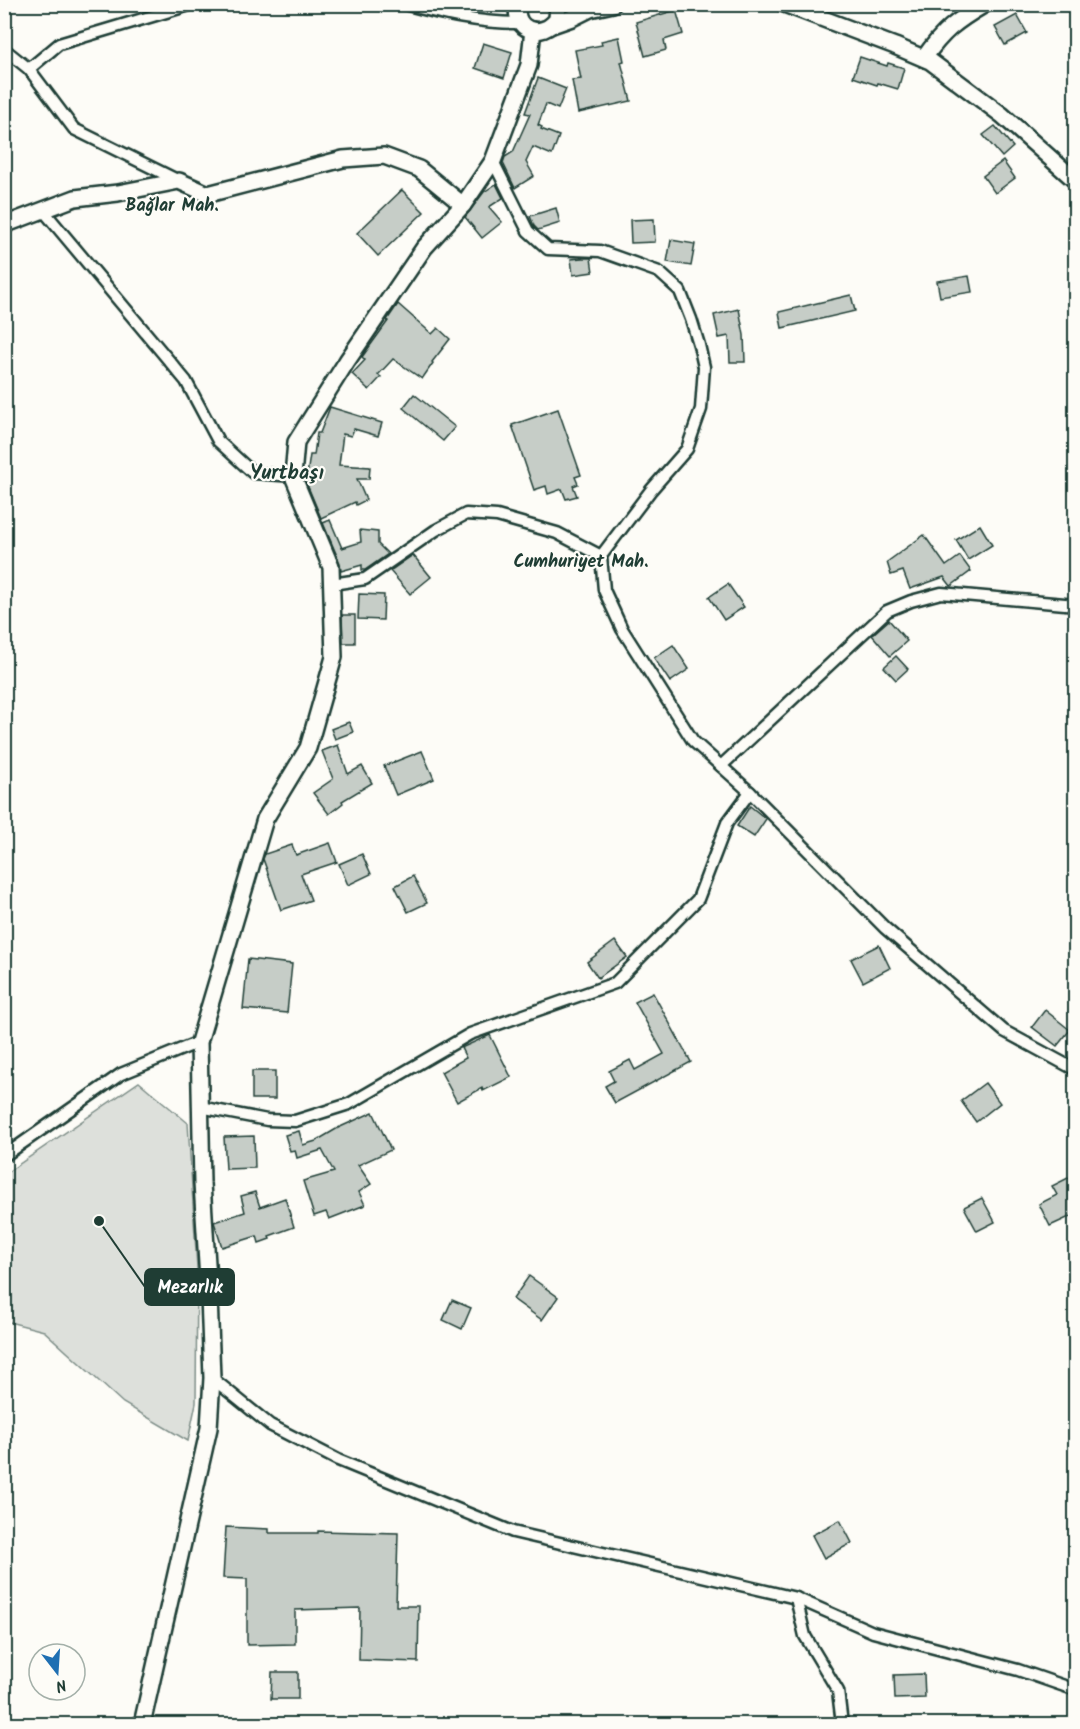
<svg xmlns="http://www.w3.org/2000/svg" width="1080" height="1729" font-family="Kalam,sans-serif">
  <rect width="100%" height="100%" fill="#fdfcf7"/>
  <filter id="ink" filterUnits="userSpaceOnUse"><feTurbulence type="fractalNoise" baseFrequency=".0167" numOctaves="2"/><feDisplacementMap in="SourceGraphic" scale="12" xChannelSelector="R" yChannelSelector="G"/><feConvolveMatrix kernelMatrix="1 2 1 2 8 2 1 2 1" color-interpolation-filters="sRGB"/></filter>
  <g filter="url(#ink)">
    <path fill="#dde0db" stroke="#7e8e88" stroke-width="1.5" d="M139,1082L188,1123L197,1268L196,1403L188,1441L123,1403L44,1331L5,1321V1174Z"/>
    <g fill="#c6cdc7" stroke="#1f3d34" stroke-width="1.5">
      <path d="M676,10L683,34L664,40L666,50L645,56L636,22Z"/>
      <path d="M1017,15L1027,33L1005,45L995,27Z"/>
      <path d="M619,37L624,61L621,62L631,101L578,113L572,80L581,79L575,50L602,45L601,41Z"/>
      <path d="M483,43L512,52L504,78L475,68Z"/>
      <path d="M860,57L887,66L888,63L904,68L898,89L878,83L877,85L853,77Z"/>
      <path d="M538,78L566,89L558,109L546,104L538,125L542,127L541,129L559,136L552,155L533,147L526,162L534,176L515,188L503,163L505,157L513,152L530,114L525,113Z"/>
      <path d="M995,126L1013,147L1002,157L983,135Z"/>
      <path d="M1003,161L1015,178L995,193L983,176Z"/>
      <path d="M496,184L503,198L489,207L502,222L482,238L465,217L484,192Z"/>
      <path d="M402,190L424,212L378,256L357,233Z"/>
      <path d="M556,208L560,223L538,230L534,226L530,216Z"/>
      <path d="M654,219L655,242L631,243L630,220Z"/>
      <path d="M671,240L695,244L691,266L667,262Z"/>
      <path d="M582,258H591L593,272L573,275L571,259Z"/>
      <path d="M969,276L972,292L940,297L937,281Z"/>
      <path d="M851,295L855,311L782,328L779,312Z"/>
      <path d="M398,304L432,334L438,328L450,339L432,362L433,363L422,379L393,359L378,375L381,377L369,390L352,374L365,360L362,357L388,321L387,320Z"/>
      <path d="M739,309L744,335L745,362H730L729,336L719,338L714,315Z"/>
      <path d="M414,394L455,427L443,441L403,408Z"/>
      <path d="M330,407L382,423L378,436L354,429L351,436L343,434L339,465L370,467L369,479H357L366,500L356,505L355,502L321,518L306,482L310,455H314L317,433H320Z"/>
      <path d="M558,409L581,475L575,477L578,484L573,486L577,496L566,499L562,489L548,494L546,486L534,490L512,425Z"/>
      <path d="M330,520L342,548L361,542L360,530L378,532V544L388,554L365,570H362V565L341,571L340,563L323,523Z"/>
      <path d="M980,525L992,545L968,560L956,540Z"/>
      <path d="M924,535L946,566L960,556L971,571L951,586L944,577L910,589L903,571L891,575L887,562Z"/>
      <path d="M413,555L431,577L410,594L390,571Z"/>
      <path d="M728,584L744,607L724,620L709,597Z"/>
      <path d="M359,594L384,595L383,620L358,619Z"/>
      <path d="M342,615H355V643H343Z"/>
      <path d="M889,620L907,641L890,656L872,635Z"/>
      <path d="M673,645L689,669L670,682L654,658Z"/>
      <path d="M896,656L908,669L896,680L884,667Z"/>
      <path d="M349,722L353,732L335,739L331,729Z"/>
      <path d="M338,745L348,774L362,766L372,783L342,801L343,803L329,814L313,793L333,779L322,751Z"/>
      <path d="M422,751L434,779L396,795L384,766Z"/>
      <path d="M750,806L766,819L754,837L737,826Z"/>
      <path d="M330,843L337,862L301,874L311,900L281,910L263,859L265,854L292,845L296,855Z"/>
      <path d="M362,854L371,874L348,885L339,864Z"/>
      <path d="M413,876L427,903L408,912L395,886Z"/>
      <path d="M615,941L627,957L598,978L587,962Z"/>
      <path d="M879,945L890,968L863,982L851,959Z"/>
      <path d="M248,959L292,964L287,1013L243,1009Z"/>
      <path d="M653,993L691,1062L615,1103L605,1086L614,1081L609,1071L630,1060L635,1070L664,1054L635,1002Z"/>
      <path d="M1045,1010L1070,1030L1057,1046L1032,1027Z"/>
      <path d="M490,1035L511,1077L483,1091L482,1088L457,1102L441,1072L466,1058L461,1048Z"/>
      <rect x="252" y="1071" width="23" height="28"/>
      <path d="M985,1083L1000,1103L976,1122L961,1101Z"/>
      <path d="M373,1112L391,1150L358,1165L371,1184L359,1192L365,1205L329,1219L326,1212L314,1216L303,1181L334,1172L322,1150L297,1158L295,1150L290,1151L285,1135L299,1131L303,1145L316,1141L338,1128Z"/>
      <path d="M254,1136L255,1168L226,1169L224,1137Z"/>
      <path d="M1076,1174V1214L1050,1226L1039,1204L1057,1195L1052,1186Z"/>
      <path d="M255,1192L260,1207L285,1198L294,1227L269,1236L270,1239L259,1243L257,1236L222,1247L214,1222L245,1212L241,1196Z"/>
      <path d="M982,1198L995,1222L977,1231L964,1207Z"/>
      <path d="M529,1276L558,1297L542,1320L513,1299Z"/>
      <path d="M452,1300L471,1308L462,1329L443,1320Z"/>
      <path d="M840,1520L852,1543L824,1558L812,1535Z"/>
      <path d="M226,1527L269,1529V1533H318V1531L398,1533L396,1606H419L418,1662L359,1660L360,1608L295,1610V1644L247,1645V1579L223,1578Z"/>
      <path d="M272,1672H298V1699H271Z"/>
      <path d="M924,1674L925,1698L895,1699L894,1675Z"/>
    </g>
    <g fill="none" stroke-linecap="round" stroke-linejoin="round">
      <defs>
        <g id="street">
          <path d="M404,4C445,15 478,23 521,23"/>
          <path d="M4,49L29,69L74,129L179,181"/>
          <path d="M29,69L59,44L193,4"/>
          <path d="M493,161L528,231L548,249L600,251L659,272L680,291L691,319L699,345L704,367L701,409L687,449L651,490L601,556L604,590L622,629L693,741L750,792L885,928L1004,1031L1076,1070"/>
          <path d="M43,210L186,381L218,441L253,473L293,476"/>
          <path d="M332,584L365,579L436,530L466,514L497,516L557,533L601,556"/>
          <path d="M721,766L887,611L911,601L941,593L1076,605"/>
          <path d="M200,1107L267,1120L295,1121L349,1104L470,1034L615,983L698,899L727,823L750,792"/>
          <path d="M4,1156L121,1074L199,1042"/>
          <path d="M212,1378L270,1425L338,1460L513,1532L796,1598L873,1632L1018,1670L1076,1690"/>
          <path d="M796,1598L805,1636L838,1691L842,1724"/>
        </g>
        <g id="secondary">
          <path d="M518,4C512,31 542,40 557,19L558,4"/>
          <path d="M784,4L895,46L930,61L1002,115L1076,181"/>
          <path d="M552,25L572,18L590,9L613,4"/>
          <path d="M924,58C943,31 956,21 985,4"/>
          <path d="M4,225L75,198L118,193L179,181L208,194L343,159L384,156L419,169L463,205"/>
          <path d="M142,1724L209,1428L212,1378L209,1296L202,1183L199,1042L265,819L308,748L334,657L331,567L293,476L296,442L347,361L424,248L463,205L493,161L529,65L533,30"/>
        </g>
      </defs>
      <use href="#street" stroke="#1f3d34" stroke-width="15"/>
      <use href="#secondary" stroke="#1f3d34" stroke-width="20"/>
      <use href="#street" stroke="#fdfcf7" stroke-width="10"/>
      <use href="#secondary" stroke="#fdfcf7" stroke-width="15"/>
    </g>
  </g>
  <g text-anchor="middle" stroke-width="4.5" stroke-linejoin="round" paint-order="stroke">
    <g font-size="18" font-weight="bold" fill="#1f3d34" stroke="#fdfcf7">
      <text x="172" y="211">Bağlar Mah.</text>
      <text x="581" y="567">Cumhuriyet Mah.</text>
    </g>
    <g font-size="20" font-weight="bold" fill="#1f3d34" stroke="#fdfcf7">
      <text x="287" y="479">Yurtbaşı</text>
    </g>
  </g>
  <path fill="none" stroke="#1f3d34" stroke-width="2" d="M99 1221L145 1287"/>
  <circle fill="#1f3d34" stroke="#fdfcf7" stroke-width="2" cx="99" cy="1221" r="6"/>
  <rect fill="#1f3d34" stroke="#1f3d34" stroke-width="2" x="145" y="1269" width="89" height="36" rx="6"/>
  <g font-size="18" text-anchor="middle" font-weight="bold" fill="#fff">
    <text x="190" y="1293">Mezarlık</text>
  </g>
  <rect width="1080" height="1729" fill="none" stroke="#fdfcf7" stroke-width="24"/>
  <rect x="12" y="12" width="1056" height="1705" fill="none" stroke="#1f3d34" stroke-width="2" filter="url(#ink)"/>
  <g transform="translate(57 1672) rotate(163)"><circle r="28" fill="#fdfcf7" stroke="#a4b0a9" stroke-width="1.5"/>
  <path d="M0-4.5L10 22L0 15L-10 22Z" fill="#1f6fb2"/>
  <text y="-9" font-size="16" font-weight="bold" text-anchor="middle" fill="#1f3d34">N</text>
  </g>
</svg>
